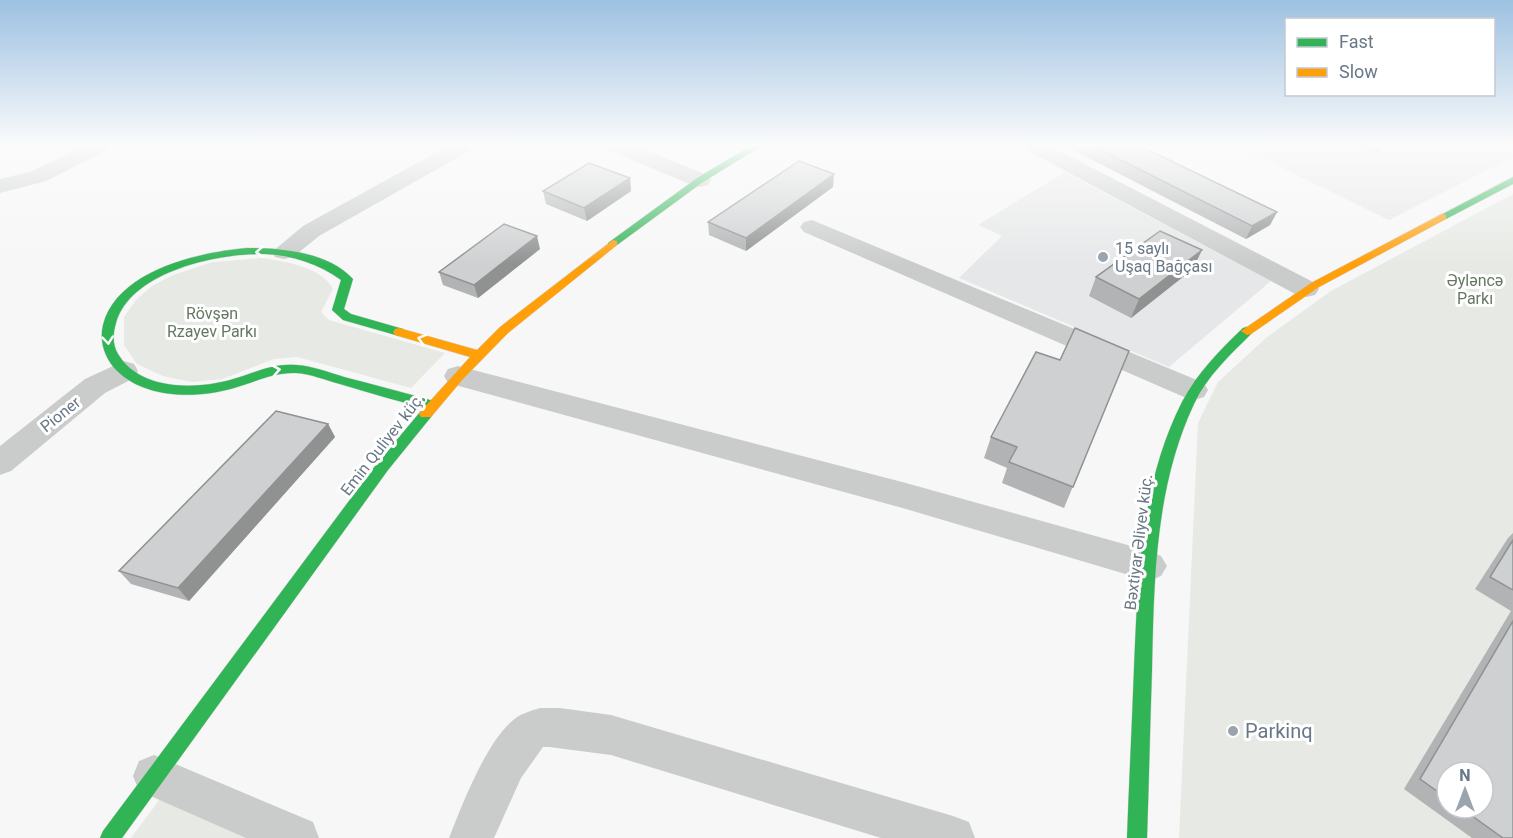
<svg xmlns="http://www.w3.org/2000/svg" width="1513" height="838" font-family="Roboto,sans-serif">
  <rect width="100%" height="100%" fill="#f7f7f7"/>
  <g fill="#e6e7e8">
    <path d="M1239,147H1513V157L1389,220Z"/>
    <path d="M1065,172L1271,281L1169,367L959,278L1002,236L978,225Z"/>
  </g>
  <g fill="#e6e9e4" fill-rule="evenodd">
    <path d="M1513,194V838H1179L1198,423L1218,382L1266,338L1331,291ZM1447,772H1483V808H1447Z"/>
    <path d="M263,258C287,262 321,267 333,289L321,312L329,320L445,353L411,388L297,357L274,359L222,379L192,382L163,376L137,364L124,345V317L136,300L152,286L173,275L213,262Z"/>
    <path d="M160,799L250,838H131Z"/>
  </g>
  <g fill="none" stroke-linecap="round" stroke-linejoin="round">
    <defs>
      <g id="fast">
        <path d="M749,147H760L703,182L617,245H609L608,243L697,178Z"/>
        <path d="M1513,177V184L1446,219H1438L1437,217Z"/>
        <path d="M247,248C282,248 328,252 353,279L344,309L351,314L403,329L405,332L399,336L343,320L332,310L341,280C319,264 292,255 265,254C219,253 131,271 116,323C113,333 112,344 118,354C140,390 193,390 230,380C252,374 272,363 296,365C312,366 328,372 344,377C375,385 406,393 437,402L439,405L437,408L432,410C401,402 370,393 340,384C325,380 311,374 296,373C274,372 255,382 234,388C197,399 146,399 117,371C105,359 99,342 103,325C117,270 200,252 247,248Z"/>
        <path d="M1247,327L1253,331L1251,334C1230,355 1207,376 1194,404C1155,487 1154,579 1152,669C1150,725 1149,782 1147,838H1127C1129,782 1132,725 1134,669C1138,578 1140,485 1182,402C1197,373 1220,350 1243,328Z"/>
        <path d="M426,409L431,411L433,414L431,417L388,470L122,838H100L103,831L378,462L421,411Z"/>
      </g>
      <g id="slow">
        <path d="M1442,214L1446,215V219L1319,287L1251,334L1247,335L1241,331L1311,283Z"/>
        <path d="M613,240L617,241V245L508,333L463,379L431,417H421L419,414L421,411L470,357L395,335L393,332L395,329L399,328L477,350L500,327Z"/>
      </g>
    </defs>
    <use href="#fast" stroke="#d4d5d6" stroke-width="1"/>
    <use href="#slow" stroke="#d4d5d6" stroke-width="1"/>
    <g fill="#cacccc" fill-rule="evenodd">
      <path d="M82,147H109L106,151L46,181L0,193V179L30,172Z"/>
      <path d="M446,147H472L469,151L319,236L293,257L284,259L275,257L272,252L303,226Z"/>
      <path d="M608,147H637L708,175L711,180L708,185L700,187L692,185L611,151Z"/>
      <path d="M1025,147H1052L1315,283L1319,289L1315,295L1306,297L1297,295L1028,151Z"/>
      <path d="M812,220L1204,383L1208,390L1204,397L1194,400L1184,397L804,232L800,227L804,222Z"/>
      <path d="M124,361L134,364L138,371L134,378L105,393L11,471L0,475V446L85,379Z"/>
      <path d="M458,366L906,483L1149,551L1161,556L1167,566L1161,576L1149,581L906,509L448,383L444,376L448,369Z"/>
      <path d="M540,708H560L611,715L953,816L969,822L975,838H881L611,755L549,747H543L521,778L494,838H449C462,805 485,745 511,722C519,714 530,711 540,708Z"/>
      <path d="M154,755L313,822L319,838H246L139,791L133,776L139,761Z"/>
    </g>
    <use href="#fast" fill="#30b455" fill-rule="evenodd"/>
    <use href="#slow" fill="#ff9f0a" fill-rule="evenodd"/>
  </g>
  <g fill="#b1b3b4" fill-rule="evenodd">
    <path d="M1067,147H1142L1277,212L1270,225L1246,239Z"/>
    <path d="M1360,147H1386L1374,153Z"/>
    <path d="M630,178L631,191L587,221L546,204L543,191Z"/>
    <path d="M833,187L746,251L709,235L708,222Z"/>
    <path d="M540,249L478,298L443,285L439,272Z"/>
    <path d="M1193,269L1131,318L1089,296L1096,277Z"/>
    <path d="M1129,351L1064,508L1002,483L1007,468L984,458L991,437L1060,360Z"/>
    <path d="M328,424L335,437L189,601L131,584L119,571Z"/>
    <path d="M1513,533V838H1472L1404,789L1511,611L1475,589L1508,538ZM1447,772L1483,808H1447Z"/>
  </g>
  <g fill="#909292">
    <path d="M1377,147H1386L1374,153Z"/>
    <path d="M834,174L833,187L746,251V238Z"/>
    <path d="M630,178L631,191L587,221L584,208Z"/>
    <path d="M1277,212L1270,225L1246,239L1252,226Z"/>
    <path d="M537,236L540,249L478,298L474,285Z"/>
    <path d="M1202,250L1193,269L1131,318L1139,299Z"/>
    <path d="M328,424L335,437L189,601L178,588Z"/>
  </g>
  <g fill="#ced0d1" stroke="#909292" stroke-width="1.5">
    <path d="M1095,147H1142L1277,212L1252,226Z"/>
    <path d="M799,161L834,174L746,238L708,222Z"/>
    <path d="M589,163L630,178L584,208L543,191Z"/>
    <path d="M504,224L537,236L474,285L439,272Z"/>
    <path d="M1160,231L1202,250L1139,299L1096,277Z"/>
    <path d="M1075,328L1129,351L1073,487L1009,462L1017,447L991,437L1036,352L1060,360Z"/>
    <path d="M276,411L328,424L178,588L119,571Z"/>
    <path d="M1513,540V590L1490,577Z"/>
    <path d="M1513,621V838H1503L1461,808H1483V772H1447V798L1420,779Z"/>
  </g>
  <defs><path id="oneway-chevron" d="M-2-3.5L2.5 0L-2 3.5" fill="none" stroke-width="1.6" stroke-linecap="round" stroke-linejoin="round" transform="scale(1.5)"/></defs>
  <g stroke="#fff">
    <use href="#oneway-chevron" transform="translate(260 252) rotate(177)"/>
    <use href="#oneway-chevron" transform="translate(422 339) rotate(-164)"/>
    <use href="#oneway-chevron" transform="translate(108 340) rotate(84)"/>
    <use href="#oneway-chevron" transform="translate(276 370) rotate(-10)"/>
  </g>
  <linearGradient id="sky" x2="0" y2="1"><stop stop-color="#9dc1e2"/><stop offset="0.55" stop-color="#fbfbfb"/><stop offset="1" stop-color="#fbfbfb" stop-opacity="0"/></linearGradient>
  <rect width="1513" height="265" fill="url(#sky)"/>
  <g fill="#9aa4ae" stroke="#fff" stroke-width="2">
    <circle cx="1103" cy="257" r="6"/>
    <circle cx="1233" cy="731" r="6"/>
  </g>
  <g text-anchor="middle" stroke-width="6" stroke-linejoin="round" paint-order="stroke">
    <g font-size="16" fill="#687886" stroke="#fff" text-anchor="start">
      <text x="1115" y="254">15 saylı<tspan x="1115" dy="18">Uşaq Bağçası</tspan></text>
    </g>
    <g font-size="16" fill="#667862" stroke="#fff">
      <text x="1475" y="286">Əyləncə<tspan x="1475" dy="18">Parkı</tspan></text>
      <text x="212" y="319">Rövşən<tspan x="212" dy="18">Rzayev Parkı</tspan></text>
    </g>
    <g font-size="16" fill="#687886" stroke="#fff">
      <text transform="translate(60 414) rotate(-39)" y="6">Pioner</text>
      <text transform="translate(382 444) rotate(-52)" y="6">Emin Quliyev küç.</text>
      <text transform="translate(1138 542) rotate(-83)" y="6">Bəxtiyar Əliyev küç.</text>
    </g>
    <g font-size="20" fill="#687886" stroke="#fff" text-anchor="start">
      <text x="1245" y="738">Parkinq</text>
    </g>
  </g>
  <rect x="1285" y="18" width="210" height="78" fill="#ffffff" stroke="#c3c9cf" stroke-width="1.5"/>
  <rect x="1297" y="38" width="30" height="9" fill="#30b455" stroke="#c3c9cf" stroke-width="1.5"/>
  <text x="1339" y="48" font-size="18" fill="#687886">Fast</text>
  <rect x="1297" y="68" width="30" height="9" fill="#ff9f0a" stroke="#c3c9cf" stroke-width="1.5"/>
  <text x="1339" y="78" font-size="18" fill="#687886">Slow</text>
  <g transform="translate(1465 790)"><circle r="28" fill="#ffffff" stroke="#c3c9cf" stroke-width="1.5"/>
  <path d="M0-4.5L10 22L0 15L-10 22Z" fill="#9aa4ae"/>
  <text y="-9" font-size="16" font-weight="bold" text-anchor="middle" fill="#687886">N</text>
  </g>
</svg>
